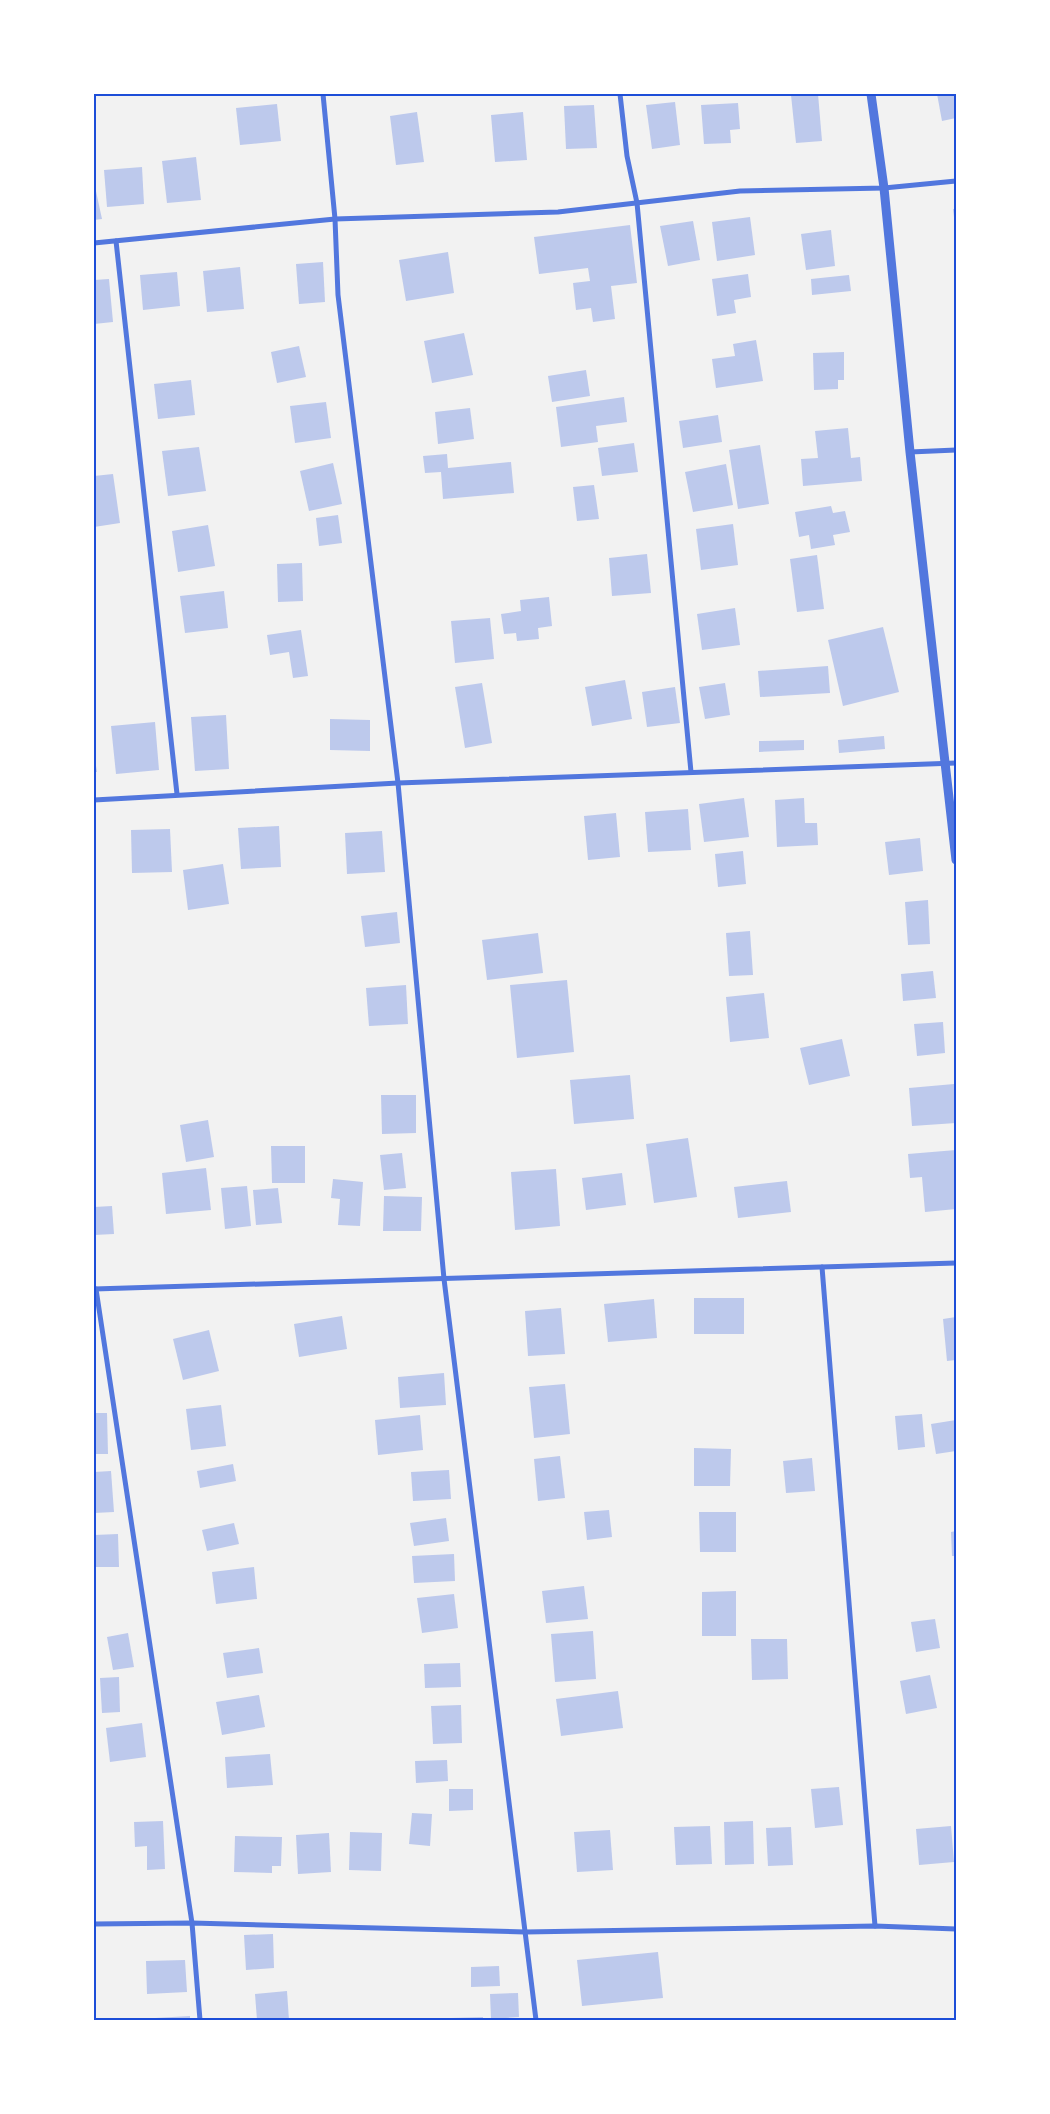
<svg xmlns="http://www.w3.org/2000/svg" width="1050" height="2114" font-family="Manrope,sans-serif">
  <rect width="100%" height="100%" fill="#f2f2f2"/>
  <g fill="#bdc9ec">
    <path d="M818,94L822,141L796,143L791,95Z"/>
    <path d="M937,94H956V118L942,121Z"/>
    <path d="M675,102L680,145L652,149L646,105Z"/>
    <path d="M738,103L740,129L730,130L731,143L704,144L701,105Z"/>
    <path d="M277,104L281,141L240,145L236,108Z"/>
    <path d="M594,105L597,148L566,149L564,106Z"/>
    <path d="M417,112L424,162L396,165L390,116Z"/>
    <path d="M523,112L527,160L495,162L491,115Z"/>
    <path d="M196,157L201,200L167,203L162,161Z"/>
    <path d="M142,167L144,204L107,207L104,170Z"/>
    <path d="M94,182L102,219L94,220Z"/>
    <path d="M953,209H956V225H955Z"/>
    <path d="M750,217L755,255L717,261L712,222Z"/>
    <path d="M693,221L700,260L668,266L660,226Z"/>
    <path d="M630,225L637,283L611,286L615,319L593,322L591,308L576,310L573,283L590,281L588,268L539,274L534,237Z"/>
    <path d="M831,230L835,266L806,270L801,234Z"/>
    <path d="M448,252L454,293L406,301L399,260Z"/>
    <path d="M323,262L325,302L299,304L296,264Z"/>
    <path d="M240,267L244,309L207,312L203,271Z"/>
    <path d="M177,272L180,306L143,310L140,275Z"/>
    <path d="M748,274L751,297L734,300L736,313L717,316L712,279Z"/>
    <path d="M849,275L851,291L812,295L811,279Z"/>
    <path d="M109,279L113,322L94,324V280Z"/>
    <path d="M464,333L473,375L432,383L424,341Z"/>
    <path d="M756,340L763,381L716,388L712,359L735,356L733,344Z"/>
    <path d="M299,346L306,377L277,383L271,352Z"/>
    <path d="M844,352V380H838V389L814,390L813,353Z"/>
    <path d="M586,370L590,396L552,402L548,376Z"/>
    <path d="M191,380L195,415L158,419L154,384Z"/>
    <path d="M624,397L627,422L596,426L598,442L561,447L556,407Z"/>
    <path d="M326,402L331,438L295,443L290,406Z"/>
    <path d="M470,408L474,439L438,444L435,412Z"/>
    <path d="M718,415L722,442L683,448L679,421Z"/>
    <path d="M848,428L851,458L860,457L862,481L803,486L801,459L818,458L815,431Z"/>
    <path d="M634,443L638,472L602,476L598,448Z"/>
    <path d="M760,445L769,504L738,509L729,450Z"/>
    <path d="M199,447L206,491L168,496L162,451Z"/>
    <path d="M447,454L448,468L511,462L514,493L443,499L441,472L425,473L423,456Z"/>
    <path d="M333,463L342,504L309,511L300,471Z"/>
    <path d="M726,464L733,505L693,512L685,472Z"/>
    <path d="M113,474L120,523L94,527V476Z"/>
    <path d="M594,485L599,519L577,521L573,487Z"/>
    <path d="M831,506L833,513L845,511L850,532L833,535L835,545L811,549L809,535L799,537L795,512Z"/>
    <path d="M338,515L342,543L319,546L316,518Z"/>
    <path d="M733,524L738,565L701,570L696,529Z"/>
    <path d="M208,525L215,566L178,572L172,531Z"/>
    <path d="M647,554L651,593L612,596L609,558Z"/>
    <path d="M817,555L824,609L797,612L790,559Z"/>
    <path d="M302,563L303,601L278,602L277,564Z"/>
    <path d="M224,591L228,628L185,633L180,596Z"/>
    <path d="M549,597L552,626L538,628L539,639L517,641L516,633L504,634L501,614L521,611L520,600Z"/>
    <path d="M735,608L740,645L702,650L697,614Z"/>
    <path d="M490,618L494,659L455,663L451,621Z"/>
    <path d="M883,627L899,692L843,706L828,640Z"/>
    <path d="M301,630L308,676L293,678L289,652L270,655L267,635Z"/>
    <path d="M828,666L830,693L760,697L758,671Z"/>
    <path d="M625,680L632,719L592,726L585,687Z"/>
    <path d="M482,683L492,743L465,748L455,687Z"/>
    <path d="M725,683L730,715L705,719L699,687Z"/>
    <path d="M675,687L680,723L647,727L642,692Z"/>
    <path d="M226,715L229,769L195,771L191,717Z"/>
    <path d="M330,719L370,720V751L330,750Z"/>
    <path d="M155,722L159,770L116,774L111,726Z"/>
    <path d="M884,736L885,749L839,753L838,740Z"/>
    <path d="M804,740V750L759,752V741Z"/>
    <path d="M94,754L97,772H94Z"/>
    <path d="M744,798L749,837L704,842L699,804Z"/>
    <path d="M804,798L805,823H817L818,845L777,847L775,800Z"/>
    <path d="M688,809L691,850L648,852L645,812Z"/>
    <path d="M616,813L620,857L588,860L584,816Z"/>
    <path d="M279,826L281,867L241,869L238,828Z"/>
    <path d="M170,829L172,872L132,873L131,830Z"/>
    <path d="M382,831L385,872L347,874L345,833Z"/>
    <path d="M920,838L923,871L889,875L885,842Z"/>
    <path d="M743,851L746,884L718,887L715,854Z"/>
    <path d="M223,864L229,904L188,910L183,870Z"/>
    <path d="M928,900L930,944L908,945L905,902Z"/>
    <path d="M397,912L400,943L365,947L361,916Z"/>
    <path d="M750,931L753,975L729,976L726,933Z"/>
    <path d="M538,933L543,973L487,980L482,940Z"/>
    <path d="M933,971L936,998L903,1001L901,974Z"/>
    <path d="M567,980L574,1052L517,1058L510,985Z"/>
    <path d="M406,985L408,1024L369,1026L366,988Z"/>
    <path d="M764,993L769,1038L730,1042L726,997Z"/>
    <path d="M943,1022L945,1053L917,1056L914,1024Z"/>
    <path d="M842,1039L850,1076L809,1085L800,1048Z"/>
    <path d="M630,1075L634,1119L574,1124L570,1080Z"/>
    <path d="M954,1084L956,1123L912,1126L909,1088Z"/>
    <path d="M381,1095H416V1133L382,1134Z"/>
    <path d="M208,1120L214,1157L186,1162L180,1125Z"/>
    <path d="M688,1138L697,1197L654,1203L646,1144Z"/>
    <path d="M271,1146H305V1183H272Z"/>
    <path d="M956,1150V1209L925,1212L922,1177L910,1178L908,1154Z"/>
    <path d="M402,1153L406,1188L384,1190L380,1155Z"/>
    <path d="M206,1168L211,1210L166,1214L162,1173Z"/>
    <path d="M556,1169L560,1226L515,1230L511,1172Z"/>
    <path d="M622,1173L626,1205L586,1210L582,1178Z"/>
    <path d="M333,1179L363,1182L360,1226L338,1225L340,1199L331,1198Z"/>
    <path d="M787,1181L791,1212L738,1218L734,1187Z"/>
    <path d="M247,1186L251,1226L225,1229L221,1188Z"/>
    <path d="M278,1188L282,1223L256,1225L253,1190Z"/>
    <path d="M384,1196L422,1197L421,1231H383Z"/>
    <path d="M112,1206L114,1234L94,1235V1207Z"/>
    <rect x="694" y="1298" width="50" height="36"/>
    <path d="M654,1299L657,1338L608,1342L604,1304Z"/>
    <path d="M561,1308L565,1354L528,1356L525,1311Z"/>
    <path d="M342,1316L347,1349L299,1357L294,1324Z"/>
    <path d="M956,1317V1360L947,1361L943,1319Z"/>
    <path d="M209,1330L219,1371L183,1380L173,1339Z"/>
    <path d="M444,1373L446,1405L400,1408L398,1377Z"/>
    <path d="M565,1384L570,1434L534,1438L529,1387Z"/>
    <path d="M221,1405L226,1446L191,1450L186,1409Z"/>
    <path d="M94,1413H107L108,1454H94Z"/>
    <path d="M922,1414L925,1447L898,1450L895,1416Z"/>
    <path d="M420,1415L423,1450L378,1455L375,1420Z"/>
    <path d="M956,1420V1451L936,1454L931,1424Z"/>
    <path d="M694,1448L731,1449L730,1486H694Z"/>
    <path d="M560,1456L565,1498L538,1501L534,1459Z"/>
    <path d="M812,1458L815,1491L786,1493L783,1461Z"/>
    <path d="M233,1464L236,1481L200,1488L197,1471Z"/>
    <path d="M449,1470L451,1499L413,1501L411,1472Z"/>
    <path d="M111,1471L114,1512L94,1513V1472Z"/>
    <path d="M609,1510L612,1537L587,1540L584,1512Z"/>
    <path d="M699,1512H736V1552H700Z"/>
    <path d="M446,1518L449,1541L414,1546L410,1523Z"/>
    <path d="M234,1523L239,1544L207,1551L202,1530Z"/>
    <path d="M956,1531V1556H952L951,1532Z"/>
    <path d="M118,1534L119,1567H94V1535Z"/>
    <path d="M454,1554L455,1581L414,1583L412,1556Z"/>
    <path d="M254,1567L257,1599L216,1604L212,1572Z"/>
    <path d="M584,1586L588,1619L546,1623L542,1591Z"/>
    <path d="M736,1591V1636H702V1592Z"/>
    <path d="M454,1594L458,1628L422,1633L417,1598Z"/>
    <path d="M935,1619L940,1648L916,1652L911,1622Z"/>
    <path d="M593,1631L596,1679L555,1682L551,1634Z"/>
    <path d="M128,1633L134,1667L113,1670L107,1637Z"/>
    <path d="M751,1639H787L788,1679L752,1680Z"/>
    <path d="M259,1648L263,1673L227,1678L223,1653Z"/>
    <path d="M460,1663L461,1687L425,1688L424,1664Z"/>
    <path d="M930,1675L937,1708L906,1714L900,1681Z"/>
    <path d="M119,1677L120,1712L102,1713L100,1678Z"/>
    <path d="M618,1691L623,1728L561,1736L556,1699Z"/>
    <path d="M259,1695L265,1727L222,1735L216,1702Z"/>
    <path d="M461,1705L462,1743L433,1744L431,1706Z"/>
    <path d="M142,1723L146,1757L110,1762L106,1728Z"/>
    <path d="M270,1754L273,1785L227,1788L225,1757Z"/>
    <path d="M447,1760L448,1781L416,1783L415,1761Z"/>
    <path d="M839,1787L843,1825L815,1828L811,1789Z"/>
    <path d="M449,1789H473V1810L449,1811Z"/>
    <path d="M412,1813L432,1814L430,1846L409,1844Z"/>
    <path d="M163,1821L165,1869L147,1870V1846L135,1847L134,1822Z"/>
    <path d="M753,1821L754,1864L725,1865L724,1822Z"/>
    <path d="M710,1826L712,1864L676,1865L674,1827Z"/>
    <path d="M951,1826L954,1862L919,1865L916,1829Z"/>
    <path d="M791,1827L793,1865L768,1866L766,1828Z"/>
    <path d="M610,1830L613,1870L577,1872L574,1832Z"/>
    <path d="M350,1832L382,1833L381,1871L349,1870Z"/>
    <path d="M329,1833L331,1872L298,1874L296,1835Z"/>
    <path d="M235,1836L282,1837L281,1866H272V1873L234,1872Z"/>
    <path d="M273,1934L274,1968L246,1970L244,1935Z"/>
    <path d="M658,1952L663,1998L582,2006L577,1960Z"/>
    <path d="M185,1960L187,1992L147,1994L146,1961Z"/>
    <path d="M499,1966L500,1986L471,1987V1967Z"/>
    <path d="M287,1991L289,2020H257L255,1994Z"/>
    <path d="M518,1993L519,2017L491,2019L490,1994Z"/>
    <path d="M190,2016V2020H155V2018Z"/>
    <path d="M483,2017V2020H451V2018Z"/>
  </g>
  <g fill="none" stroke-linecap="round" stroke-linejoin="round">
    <g stroke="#5277de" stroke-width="5">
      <path d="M323,94L335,219L338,295L398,783L444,1279L536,2020"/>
      <path d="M620,94L627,156L637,203L691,772"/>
      <path d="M116,241L177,794"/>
      <path d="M94,243L335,219L558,212L740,191L884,188L956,181"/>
      <path d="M910,452L956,450"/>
      <path d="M94,800L398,783L956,763"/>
      <path d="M822,1267L875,1926"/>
      <path d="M94,1289L956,1263"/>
      <path d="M96,1289L192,1923L200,2020"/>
      <path d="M94,1924L192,1923L525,1932L875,1926L956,1929"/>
    </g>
    <path stroke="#5277de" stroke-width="9" d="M871,94L884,188L910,452L956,860"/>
  </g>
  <rect width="1050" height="2114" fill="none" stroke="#ffffff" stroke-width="190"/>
  <rect x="95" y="95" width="860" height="1924" fill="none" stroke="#1d4ed8" stroke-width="2"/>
</svg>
